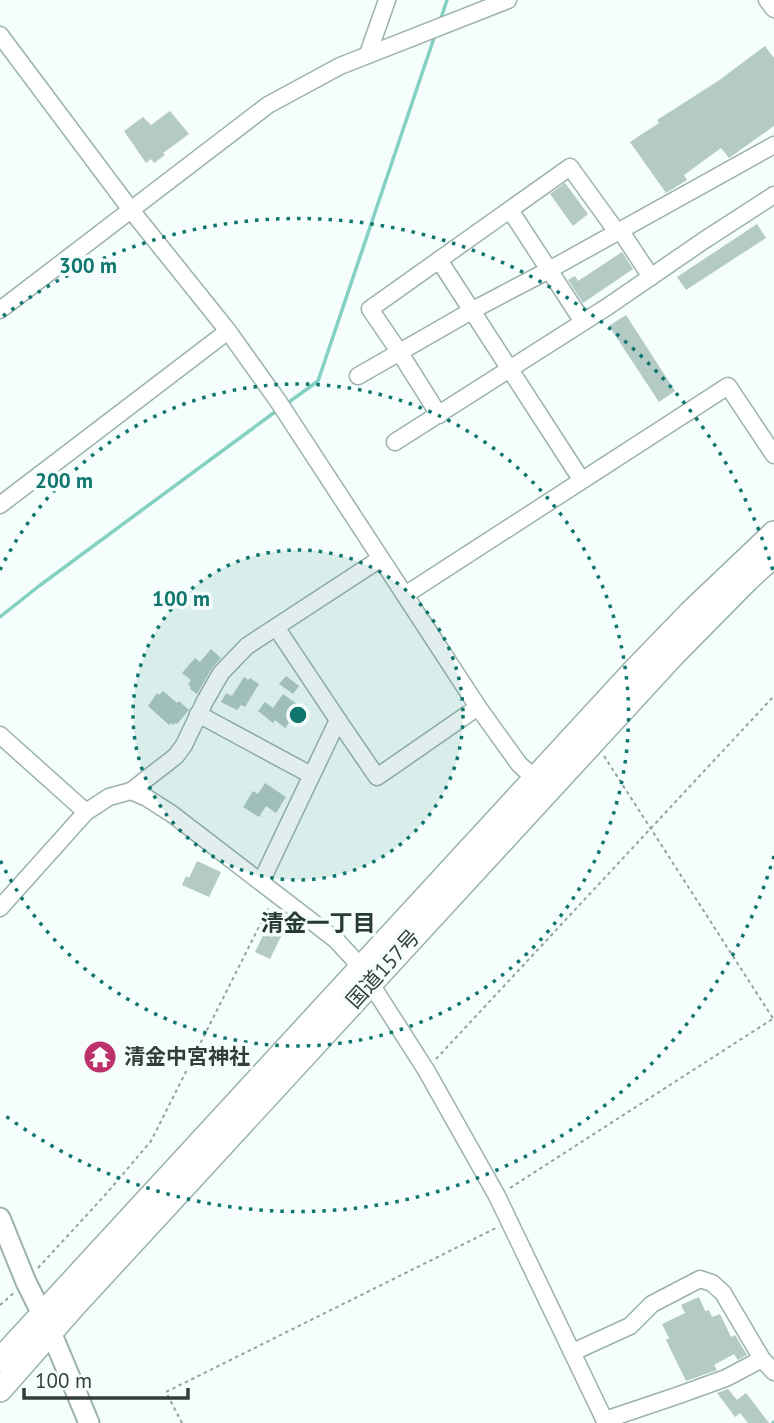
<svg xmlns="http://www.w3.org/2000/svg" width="774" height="1423" font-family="'PT Sans','Noto Sans JP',sans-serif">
  <rect width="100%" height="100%" fill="#f5fefc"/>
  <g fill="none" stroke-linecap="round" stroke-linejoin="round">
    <g stroke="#83d1c2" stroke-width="3.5">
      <path d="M440,21L447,0"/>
      <path d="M285,405L318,381L435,35"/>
      <path d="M0,617L39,586L279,409"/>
      <path d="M773,1423L774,1422"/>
    </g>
  </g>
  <g fill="#b4cac5">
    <path d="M765,46L774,58V126L729,158L721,148L684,175L687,180L666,193L630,142L659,123L657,120L718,81Z"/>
    <path d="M170,111L189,134L163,153L165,155L154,163L151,159L146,163L124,131L143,117L151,125Z"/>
    <path d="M565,183L588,214L573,226L550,194Z"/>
    <path d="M757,224L766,238L686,290L677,277Z"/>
    <path d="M622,252L633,269L583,303L568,280L575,276L578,281Z"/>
    <path d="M626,315L675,391L659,402L609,326Z"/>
    <path d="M211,649L221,658L212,668L197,694L190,689L191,687L188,684L191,680L182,673L195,658L200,662Z"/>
    <path d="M286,676L299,686L293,694L279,684Z"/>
    <path d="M244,677L248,680L250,678L259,684L245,707L241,705L237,710L221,702L226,693L232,696Z"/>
    <path d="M163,691L177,703L179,701L189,710L177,724L175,723L173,725L171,723L169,725L148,706L157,693L159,695Z"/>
    <path d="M283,694L301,707L285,728L275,720L273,723L258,711L265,702L273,708Z"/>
    <path d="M265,783L286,797L276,813L266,806L259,817L243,807L253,791L258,794Z"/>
    <path d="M197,861L221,872L209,897L182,885L186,876L189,878Z"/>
    <path d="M276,909L290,918L270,959L255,952Z"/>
    <path d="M699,1297L705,1311L709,1310L712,1317L720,1314L731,1337L735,1335L747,1355L738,1360L734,1354L714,1365L717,1370L686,1381L666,1340L669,1338L662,1324L685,1313L681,1305Z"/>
    <path d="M728,1389L737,1400L746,1393L769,1423H748L740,1413L735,1417L717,1393Z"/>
  </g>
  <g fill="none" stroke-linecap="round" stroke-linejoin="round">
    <defs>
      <g id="minor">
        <path d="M767,0L774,9"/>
        <path d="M0,35L131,210L228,331L278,401L478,707L519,764L535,779"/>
        <path d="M368,54L387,0"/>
        <path d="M510,210L583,322"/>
        <path d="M620,230L651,277"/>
        <path d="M439,260L577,473"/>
        <path d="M0,310L268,105L340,66L508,0"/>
        <path d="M358,376L473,310L549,270L774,145"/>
        <path d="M439,415L400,353L370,309L570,167L617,232"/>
        <path d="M395,442L607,307L703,241L774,195"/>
        <path d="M0,505L228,331"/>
        <path d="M405,595L728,386L774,455"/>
        <path d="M276,627L338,720"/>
        <path d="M198,714L311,775"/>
        <path d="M0,735L86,812"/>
        <path d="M131,791L176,756L184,745L205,701L221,673L247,646L380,559"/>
        <path d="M261,882L338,720L377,777L478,707"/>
        <path d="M0,908L86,812L109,797L131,791L147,798L172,814L336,940L361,967L371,984L426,1070L497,1196L606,1423"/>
        <path d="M573,1352L630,1326L652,1304L700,1279L712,1283L723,1293L762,1359L774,1372"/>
        <path d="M605,1420L679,1395L726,1378L762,1359"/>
      </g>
      <path id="major" d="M0,1218L26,1282L51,1332L89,1423"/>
      <g id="highway">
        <path d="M0,1360L632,673L691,612L774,533"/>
        <path d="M0,1390L74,1306L675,653L747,580L774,555"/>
      </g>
    </defs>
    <use href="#minor" stroke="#9bb2ad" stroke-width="19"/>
    <use href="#major" stroke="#9bb2ad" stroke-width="23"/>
    <use href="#highway" stroke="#9bb2ad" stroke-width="26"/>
    <g stroke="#97a09e" stroke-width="2" stroke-dasharray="3.5 3.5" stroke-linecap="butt">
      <path d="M604,756L774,1020"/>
      <path d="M436,1059L774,696"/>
      <path d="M510,1188L774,1018"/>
      <path d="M38,1268L106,1194L151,1141L269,907"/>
      <path d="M0,1305L15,1292"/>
      <path d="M182,1423L166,1392L498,1227"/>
    </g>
    <use href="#minor" stroke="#fff" stroke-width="16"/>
    <use href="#major" stroke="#fff" stroke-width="19"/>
    <use href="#highway" stroke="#fff" stroke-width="23"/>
  </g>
  <circle cx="298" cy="715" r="165" fill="#0f766e" fill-opacity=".12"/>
  <g fill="none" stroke="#0f766e" stroke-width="3.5" stroke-dasharray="3.5 7">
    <circle cx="298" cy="715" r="165"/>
    <path d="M0 570A331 331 0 1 1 0 860"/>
    <path d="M774 856A496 496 0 0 1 3 1114M3 316A496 496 0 0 1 774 574"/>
  </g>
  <defs>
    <symbol id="temple-disc" viewBox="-11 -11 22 22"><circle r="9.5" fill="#bc3169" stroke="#f5fefc"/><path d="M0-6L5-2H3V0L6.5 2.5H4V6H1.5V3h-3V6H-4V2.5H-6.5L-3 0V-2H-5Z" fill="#fff"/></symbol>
  </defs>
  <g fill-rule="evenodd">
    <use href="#temple-disc" x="81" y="1038" width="38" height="38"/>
  </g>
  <g text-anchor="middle" stroke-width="7" stroke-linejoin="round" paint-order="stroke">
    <g font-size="21" fill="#343d3b" stroke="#f5fefc">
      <text transform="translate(383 969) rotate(-48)" y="7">国道157号</text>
    </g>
    <g font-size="21" font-weight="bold" fill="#343d3b" stroke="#f5fefc" text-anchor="start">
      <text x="124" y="1064">清金中宮神社</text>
    </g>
    <g font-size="23" font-weight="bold" fill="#283b37" stroke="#f5fefc">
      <text x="318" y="931">清金一丁目</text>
    </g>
  </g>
  <circle cx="298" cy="715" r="10" fill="#0f766e" stroke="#f5fefc" stroke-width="3.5"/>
  <g font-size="21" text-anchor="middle" font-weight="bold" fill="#0f766e" stroke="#f5fefc" stroke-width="7" stroke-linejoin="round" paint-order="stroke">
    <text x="88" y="273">300 m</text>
    <text x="64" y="488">200 m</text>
    <text x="181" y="606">100 m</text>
  </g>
  <path d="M24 1388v10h164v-10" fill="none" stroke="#343d3b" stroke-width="3.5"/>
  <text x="35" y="1388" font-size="21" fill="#343d3b" stroke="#f5fefc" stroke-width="5" paint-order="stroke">100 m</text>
</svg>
